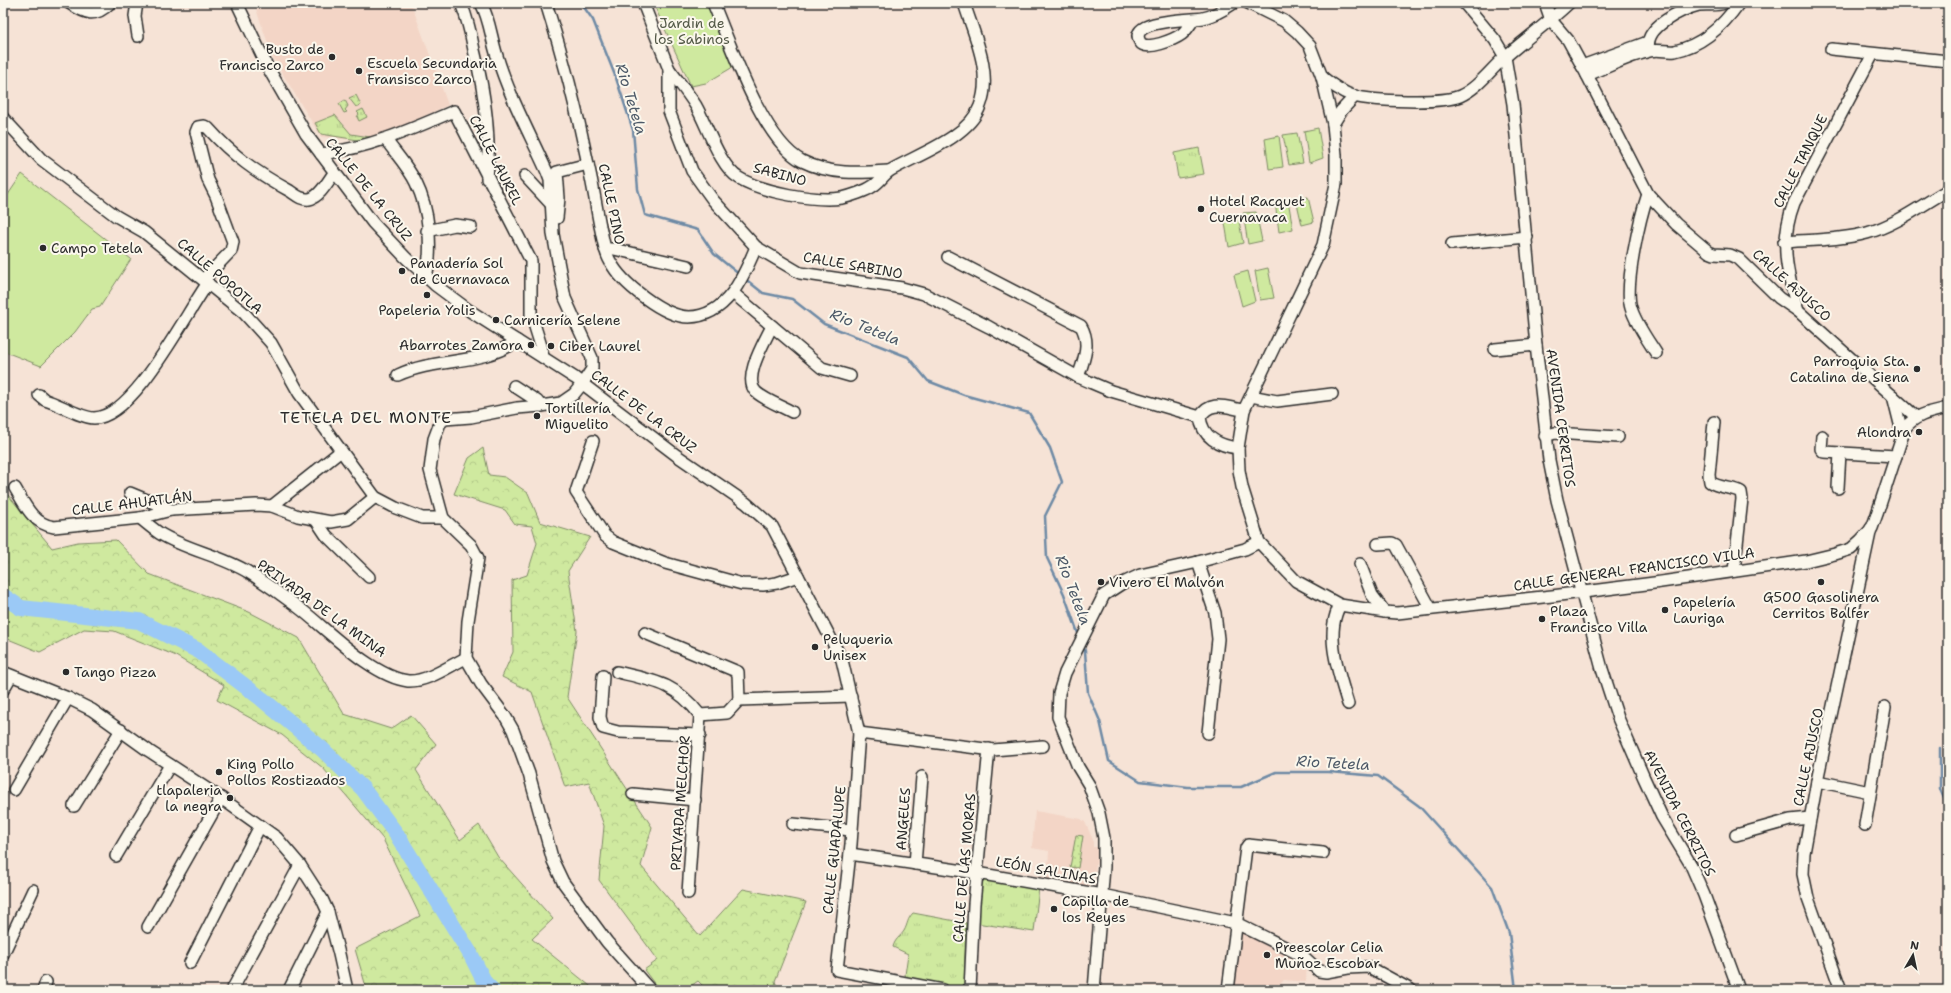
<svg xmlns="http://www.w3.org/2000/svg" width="1951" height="993" font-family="'Shantell Sans',sans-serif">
  <defs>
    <pattern id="grass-tufts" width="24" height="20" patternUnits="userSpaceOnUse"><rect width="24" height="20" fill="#cfe99f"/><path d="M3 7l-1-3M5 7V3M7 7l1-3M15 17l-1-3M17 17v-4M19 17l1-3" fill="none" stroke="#b2c889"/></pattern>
    <pattern id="forest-crowns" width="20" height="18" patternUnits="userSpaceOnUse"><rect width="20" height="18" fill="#cfe99f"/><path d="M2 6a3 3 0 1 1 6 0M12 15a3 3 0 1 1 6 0" fill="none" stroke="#b2c889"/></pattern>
    <pattern id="garden-dots" width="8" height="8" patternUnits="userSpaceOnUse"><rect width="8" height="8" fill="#cfe99f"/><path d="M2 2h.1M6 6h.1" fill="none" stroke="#b2c889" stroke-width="1.8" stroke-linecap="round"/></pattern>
  </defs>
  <rect width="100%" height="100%" fill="#f6e3d6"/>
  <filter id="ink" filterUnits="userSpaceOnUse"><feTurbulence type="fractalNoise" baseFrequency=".025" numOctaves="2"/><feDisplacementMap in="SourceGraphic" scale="8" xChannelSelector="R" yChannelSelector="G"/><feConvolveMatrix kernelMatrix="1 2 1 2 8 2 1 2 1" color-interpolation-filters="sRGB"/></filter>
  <g filter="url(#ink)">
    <g fill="#f3d5c6">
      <path d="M279,3H411L448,105L379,137L357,140L321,137L273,58L256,9Z"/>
      <path d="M1035,811L1081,819L1085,822L1093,840V847H1099L1092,888L1047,882L1049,851L1032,848Z"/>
      <path d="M1236,923L1307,959L1306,982L1284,980L1279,985L1267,988L1250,984L1248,990L1225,988Z"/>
    </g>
    <g fill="url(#grass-tufts)" stroke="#7d8a65">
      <path d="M335,115L351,134L370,137L358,140L321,134L315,123Z"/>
      <path d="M1199,148L1204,174L1178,178L1174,153Z"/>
      <path d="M980,878L1039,887L1034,932L976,923Z"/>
      <path d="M913,913L966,923L964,990H946L910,984L905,975L908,954L893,947C895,939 900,937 904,931C908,924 907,919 913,913Z"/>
    </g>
    <g fill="url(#forest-crowns)" stroke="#7d8a65">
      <path d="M483,448L489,475L505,477L528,493L540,522L590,537L568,571L577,631L567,697L652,827L641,866L700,936L743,889L806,902L775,981L778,990H707L698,981L685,990H659L644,970L658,960L599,880L604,826L589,782L565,787L532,692L502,677L513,652L512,580L527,575L537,543L532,526L515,524L505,510L454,494L469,458Z"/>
      <path d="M3,489L52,548L78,542L116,540L149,574L249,612L299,638L344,714L391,729L411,715L436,744L416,770L460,840L479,825L498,857L553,919L532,939L595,990H367L355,949L420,916L383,839L323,768L282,735L217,700L224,685L174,655L114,631L84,629L40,652L3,637Z"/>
    </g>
    <g fill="#cfe99f" stroke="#7d8a65">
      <path d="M653,3H707L733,67L706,83L691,86Z"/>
      <path d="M1318,128L1323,158L1309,163L1304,131Z"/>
      <path d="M1297,133L1303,163L1289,165L1283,135Z"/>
      <path d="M1279,136L1283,167L1269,169L1265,139Z"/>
      <path d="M22,174L131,259L100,307L92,309L75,332L41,366L3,351V202Z"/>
      <path d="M1308,197L1314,222L1302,225L1296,199Z"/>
      <path d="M1288,200L1293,229L1279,232L1275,202Z"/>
      <path d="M1256,212L1262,241L1248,244L1243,213Z"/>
      <path d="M1238,215L1243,243L1229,247L1224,217Z"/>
      <path d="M1268,268L1274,298L1260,300L1255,271Z"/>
      <path d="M1248,271L1255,301L1242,306L1234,275Z"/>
    </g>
    <g fill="url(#garden-dots)" stroke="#7d8a65">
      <path d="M356,95L361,105L356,107L349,98Z"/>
      <path d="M345,100L348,106L345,110L347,112L344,113L339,104Z"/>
      <path d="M363,109L367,117L359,121L357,117L359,114L357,112Z"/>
      <path d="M1076,835L1083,836L1078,868L1070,867Z"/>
    </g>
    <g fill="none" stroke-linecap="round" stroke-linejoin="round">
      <g stroke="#6e8aa5" stroke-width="2.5">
        <path d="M581,3L593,20L616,78L633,130L638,189L645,215L698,230L714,254L740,275"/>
        <path d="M744,278L763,293L792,299L824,324L908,357L928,381L964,395L1029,413L1050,448L1062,482L1045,516L1047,558L1064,594L1079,636"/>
        <path d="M1083,645L1085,651L1088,693L1100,721L1109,761L1140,781L1188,787H1241L1276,772H1329L1378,776L1419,806L1492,887L1509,933L1516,990"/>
        <path d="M1940,748V789L1946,803V862L1948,865"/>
      </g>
      <path stroke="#9bc9f6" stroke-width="16" d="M3,596L21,608L139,621L199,651L262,699L322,749L363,789L397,835L471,955L485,983L492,990"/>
      <defs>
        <g id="minor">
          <path d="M69,3C86,14 95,18 110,3"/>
          <path d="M137,3L135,16L138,36"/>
          <path d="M237,3L267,66L306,134L373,223L405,257L435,285L470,311L575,378L676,455L746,503L772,526L842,660L859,733L851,844L837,970L943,990"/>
          <path d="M461,3C467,18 471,34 474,50C485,93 491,135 487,179"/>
          <path d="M481,3C490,20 491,38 497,56C509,96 530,134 547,172L550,180L553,234L565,298L592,358V369L582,384L574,394L561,403L541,406L517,408L471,417L445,419L440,423L434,439L430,470L443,518L471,545L478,558L468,621L466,658L481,684L505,716L513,730L529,774L553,861L563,882L607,942L650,990"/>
          <path d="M546,3C563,56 577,110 588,164C593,185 596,206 600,226C603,238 604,251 610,261C621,283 664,317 689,317C727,316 743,278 756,247"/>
          <path d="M643,3L669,69V111L692,171L713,200L756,247L800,273L902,288L924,294L989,327L1078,377L1111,391L1200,417"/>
          <path d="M713,3C731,45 762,140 802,161C830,175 859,173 889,171"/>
          <path d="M1248,3L1284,21L1297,32L1310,46L1322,77L1333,124L1336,155V184L1323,245L1244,410L1238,448L1239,470L1242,487L1259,542L1296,581L1340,605L1385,612L1397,613L1552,596L1654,583L1806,561L1835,554L1851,549L1861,540L1872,528L1877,514L1905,428C1916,414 1931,412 1948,408"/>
          <path d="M1464,3L1495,40L1505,57L1513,104L1536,345L1549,460L1557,500L1602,669L1618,718L1644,778L1662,817L1691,865L1704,895L1739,990"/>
          <path d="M1545,3L1551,20L1568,40L1587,75L1648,194L1676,224L1709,252L1714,254L1730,255L1739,259L1779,298L1798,311L1916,417"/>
          <path d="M1194,19C1190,24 1187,30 1182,34C1175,39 1146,52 1140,42C1126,19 1193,20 1203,18C1214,16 1225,9 1234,3"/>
          <path d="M1831,49L1948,61"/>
          <path d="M1652,50L1649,49C1643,27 1683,9 1699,5C1708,4 1716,6 1724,3"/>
          <path d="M1582,66L1648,42"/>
          <path d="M669,69C678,81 688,93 696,106C707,125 720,167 739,178C762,192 815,202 842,198C851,196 866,191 873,186C880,182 884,174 891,170C919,154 969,137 980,106C993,73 974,35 964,3"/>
          <path d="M1587,75C1608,67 1629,56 1650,51C1658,49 1667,52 1675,51C1703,45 1723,26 1739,3"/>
          <path d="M1322,77C1332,85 1341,92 1353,96C1373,101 1441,104 1460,96C1478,88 1491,69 1506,56C1527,38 1549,22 1569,3"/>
          <path d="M3,118L41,159L116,216L144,232L244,313L271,343L299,393L375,497L396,508L422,518H443"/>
          <path d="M1333,124L1341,111L1355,96"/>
          <path d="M386,140C396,154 409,168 416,183C429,209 433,248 426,277"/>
          <path d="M321,154C369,148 410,130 454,111L531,261V314L541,346L543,357"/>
          <path d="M525,176L551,204"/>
          <path d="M1648,194C1640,217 1624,286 1631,308C1636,324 1647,339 1656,353"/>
          <path d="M557,218L559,198L557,172L588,164"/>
          <path d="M427,231L455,225L471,227"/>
          <path d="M1784,242C1811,240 1841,240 1867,233C1896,225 1922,205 1948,190"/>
          <path d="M1452,244L1527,237"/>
          <path d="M605,249H614L688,266"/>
          <path d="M948,257L1081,326C1091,343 1084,360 1078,377"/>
          <path d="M204,279L231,251L233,242L216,196L208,180L196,132L198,127L204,126L208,128C233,156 257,173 290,191C296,195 301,200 309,199C320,197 328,181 334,173"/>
          <path d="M733,293L822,368L850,376"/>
          <path d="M1798,311C1787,273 1779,242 1794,203L1873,54"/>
          <path d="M772,326C765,341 742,378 756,392C765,400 781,406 792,412"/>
          <path d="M1495,349L1536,345"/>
          <path d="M398,375C437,357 481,366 517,341"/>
          <path d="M514,386L537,401L541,406"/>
          <path d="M39,395L45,400C59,404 81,418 94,418C134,418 186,313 208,283"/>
          <path d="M1251,396L1277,401L1332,394"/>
          <path d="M1893,396L1900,424L1901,436"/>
          <path d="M1714,422L1709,475L1710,482C1719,488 1731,487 1741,492L1742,499L1734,571"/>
          <path d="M1545,436L1555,433L1618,437"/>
          <path d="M1822,436L1821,449L1824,452L1896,456"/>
          <path d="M593,441L576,492L605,536L613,542L665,563L742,584L763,585L777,583L798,576"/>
          <path d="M1238,448C1219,446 1202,437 1200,417C1211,399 1227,408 1244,410"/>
          <path d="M15,488C25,505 33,524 54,527L140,518L171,510L256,505L272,506L298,516L331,522L348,519L375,497"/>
          <path d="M1838,488L1840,453"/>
          <path d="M130,493L171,510"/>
          <path d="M272,506L341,451"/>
          <path d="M140,518C146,523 152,528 159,533C186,550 220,555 248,572C265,583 282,595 298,607C326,628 372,677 408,681C428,682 449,666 466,658"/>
          <path d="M316,520L326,535L369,577"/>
          <path d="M1378,544L1392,543L1396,545L1431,609"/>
          <path d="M1198,562L1215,613L1218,639L1208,733"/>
          <path d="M1360,564L1372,595L1385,612"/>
          <path d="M1340,605C1324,634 1339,674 1348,704"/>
          <path d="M645,633L738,672L739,700"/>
          <path d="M3,672L68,698L92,710L149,751L221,798L277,838L300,865L322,899L328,912L339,954L347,990"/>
          <path d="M617,672C656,681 675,683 700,715"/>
          <path d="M603,676L600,717L603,728L618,732L700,735"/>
          <path d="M3,690L11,676"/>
          <path d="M700,715L727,713L739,700L851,696"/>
          <path d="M859,733L993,750L1043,746"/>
          <path d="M1817,781L1870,792"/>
          <path d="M14,790L68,698"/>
          <path d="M633,794L695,800"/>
          <path d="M74,806L121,730"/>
          <path d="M793,824L851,830"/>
          <path d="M1865,825L1885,707"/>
          <path d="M1736,835L1790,820L1810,818"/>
          <path d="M850,854L977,873L1102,895L1236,923L1303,956L1319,971L1326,972L1348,968L1369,967L1411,990"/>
          <path d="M116,856L170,765"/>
          <path d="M915,864L922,777"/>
          <path d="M688,893L700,715"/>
          <path d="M148,927L221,798"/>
          <path d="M3,954L33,890"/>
          <path d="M190,963L260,826"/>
          <path d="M43,990L46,982"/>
          <path d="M232,990L300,865"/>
          <path d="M289,990L328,912"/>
          <path d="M970,990L974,904L989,749"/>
          <path d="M1094,990L1104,867V838L1099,813L1089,785L1078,767L1058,717L1059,693L1065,673L1104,595L1121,584L1140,575L1198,562L1245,549L1259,542"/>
          <path d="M1228,990L1246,848L1248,845L1323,853"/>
          <path d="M1841,990L1808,898L1803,874L1804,853L1817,781L1871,528"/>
        </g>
      </defs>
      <use href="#minor" stroke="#2b2b2b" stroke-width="14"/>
      <use href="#minor" stroke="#fbf7ec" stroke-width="11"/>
    </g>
  </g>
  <g fill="#2b2b2b" stroke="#fbf7ec" stroke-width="1.5">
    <circle cx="332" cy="57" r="4"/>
    <circle cx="359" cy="71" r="4"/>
    <circle cx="1201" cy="209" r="4"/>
    <circle cx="43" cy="248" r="4"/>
    <circle cx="402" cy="271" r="4"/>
    <circle cx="427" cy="295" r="4"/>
    <circle cx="496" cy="320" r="4"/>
    <circle cx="531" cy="345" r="4"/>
    <circle cx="551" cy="346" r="4"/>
    <circle cx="1917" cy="369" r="4"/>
    <circle cx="537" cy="416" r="4"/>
    <circle cx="1919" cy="432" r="4"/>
    <circle cx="1101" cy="582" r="4"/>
    <circle cx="1821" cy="582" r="4"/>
    <circle cx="1665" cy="610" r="4"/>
    <circle cx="1542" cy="619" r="4"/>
    <circle cx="815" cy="647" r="4"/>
    <circle cx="66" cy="672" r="4"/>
    <circle cx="219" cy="772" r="4"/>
    <circle cx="230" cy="798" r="4"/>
    <circle cx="1054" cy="909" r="4"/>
    <circle cx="1267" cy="955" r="4"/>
  </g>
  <g text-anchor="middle" stroke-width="4" stroke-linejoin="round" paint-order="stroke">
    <g font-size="14" fill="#545a48" stroke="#fbf7ec">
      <text x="692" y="28">Jardin de<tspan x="692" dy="16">los Sabinos</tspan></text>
    </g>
    <g font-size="14" fill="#2b2b2b" stroke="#fbf7ec" text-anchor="start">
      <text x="324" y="54" text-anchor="end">Busto de<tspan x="324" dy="16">Francisco Zarco</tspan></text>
      <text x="367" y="68">Escuela Secundaria<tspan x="367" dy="16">Fransisco Zarco</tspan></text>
      <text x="1209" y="206">Hotel Racquet<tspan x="1209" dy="16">Cuernavaca</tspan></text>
      <text x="51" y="253">Campo Tetela</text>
      <text x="410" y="268">Panadería Sol<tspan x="410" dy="16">de Cuernavaca</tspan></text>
      <text x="427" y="315" text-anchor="middle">Papeleria Yolis</text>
      <text x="504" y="325">Carnicería Selene</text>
      <text x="523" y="350" text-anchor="end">Abarrotes Zamora</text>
      <text x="559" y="351">Ciber Laurel</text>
      <text x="1909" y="366" text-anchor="end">Parroquia Sta.<tspan x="1909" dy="16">Catalina de Siena</tspan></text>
      <text x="545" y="413">Tortillería<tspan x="545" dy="16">Miguelito</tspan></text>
      <text x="1911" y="437" text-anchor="end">Alondra</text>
      <text x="1109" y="587">Vivero El Malvón</text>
      <text x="1821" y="602" text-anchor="middle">G500 Gasolinera<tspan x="1821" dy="16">Cerritos Balfer</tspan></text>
      <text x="1673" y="607">Papelería<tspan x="1673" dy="16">Lauriga</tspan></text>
      <text x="1550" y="616">Plaza<tspan x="1550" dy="16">Francisco Villa</tspan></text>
      <text x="823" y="644">Peluqueria<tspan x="823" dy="16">Unisex</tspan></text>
      <text x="74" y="677">Tango Pizza</text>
      <text x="227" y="769">King Pollo<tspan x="227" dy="16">Pollos Rostizados</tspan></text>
      <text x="222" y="795" text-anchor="end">tlapaleria<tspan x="222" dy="16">la negra</tspan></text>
      <text x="1062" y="906">Capilla de<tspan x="1062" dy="16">los Reyes</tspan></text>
      <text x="1275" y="952">Preescolar Celia<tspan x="1275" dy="16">Muñoz Escobar</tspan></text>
    </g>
    <g font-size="14" fill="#2b2b2b" stroke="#fbf7ec">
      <text transform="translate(496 160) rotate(63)" y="5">CALLE LAUREL</text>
      <text transform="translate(1800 161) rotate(-63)" y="5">CALLE TANQUE</text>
      <text transform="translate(780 174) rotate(15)" y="5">SABINO</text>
      <text transform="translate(369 189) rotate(51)" y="5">CALLE DE LA CRUZ</text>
      <text transform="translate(612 204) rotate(78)" y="5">CALLE PINO</text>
      <text transform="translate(853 265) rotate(10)" y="5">CALLE SABINO</text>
      <text transform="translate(220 276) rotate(41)" y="5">CALLE POPOTLA</text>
      <text transform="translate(1792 285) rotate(42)" y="5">CALLE AJUSCO</text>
      <text transform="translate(644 411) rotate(37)" y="5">CALLE DE LA CRUZ</text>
      <text transform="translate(1561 418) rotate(82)" y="5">AVENIDA CERRITOS</text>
      <text transform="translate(132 503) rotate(-7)" y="5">CALLE AHUATLÁN</text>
      <text transform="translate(1634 569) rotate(-8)" y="5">CALLE GENERAL FRANCISCO VILLA</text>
      <text transform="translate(322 608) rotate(36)" y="5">PRIVADA DE LA MINA</text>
      <text transform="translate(1808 757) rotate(-78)" y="5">CALLE AJUSCO</text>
      <text transform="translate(680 803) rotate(-86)" y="5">PRIVADA MELCHOR</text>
      <text transform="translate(1680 813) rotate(63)" y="5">AVENIDA CERRITOS</text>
      <text transform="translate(903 819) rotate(-86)" y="5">ANGELES</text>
      <text transform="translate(834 850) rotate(-84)" y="5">CALLE GUADALUPE</text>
      <text transform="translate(964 868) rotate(-85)" y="5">CALLE DE LAS MORAS</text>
      <text transform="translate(1046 870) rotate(10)" y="5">LEÓN SALINAS</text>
    </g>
    <g font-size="15" font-style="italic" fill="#4d5a68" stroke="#fbf7ec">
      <text transform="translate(631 99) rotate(73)" y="5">Rio Tetela</text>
      <text transform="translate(865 327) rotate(22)" y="5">Rio Tetela</text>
      <text transform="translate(1073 590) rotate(69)" y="5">Rio Tetela</text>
      <text transform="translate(1333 763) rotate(3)" y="5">Rio Tetela</text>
    </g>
    <g font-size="16" letter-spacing="1" fill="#2b2b2b" stroke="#fbf7ec">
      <text x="366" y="423">TETELA DEL MONTE</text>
    </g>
  </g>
  <rect width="1951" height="993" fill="none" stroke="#fbf7ec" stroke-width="16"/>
  <rect x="8" y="8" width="1935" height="977" fill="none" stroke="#2b2b2b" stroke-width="1.5" filter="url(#ink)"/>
  <g transform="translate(1913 955) rotate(9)" stroke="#fbf7ec" stroke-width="3" paint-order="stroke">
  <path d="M0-3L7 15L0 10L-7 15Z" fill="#2b2b2b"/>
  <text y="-6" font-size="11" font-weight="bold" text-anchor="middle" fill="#2b2b2b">N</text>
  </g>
</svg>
